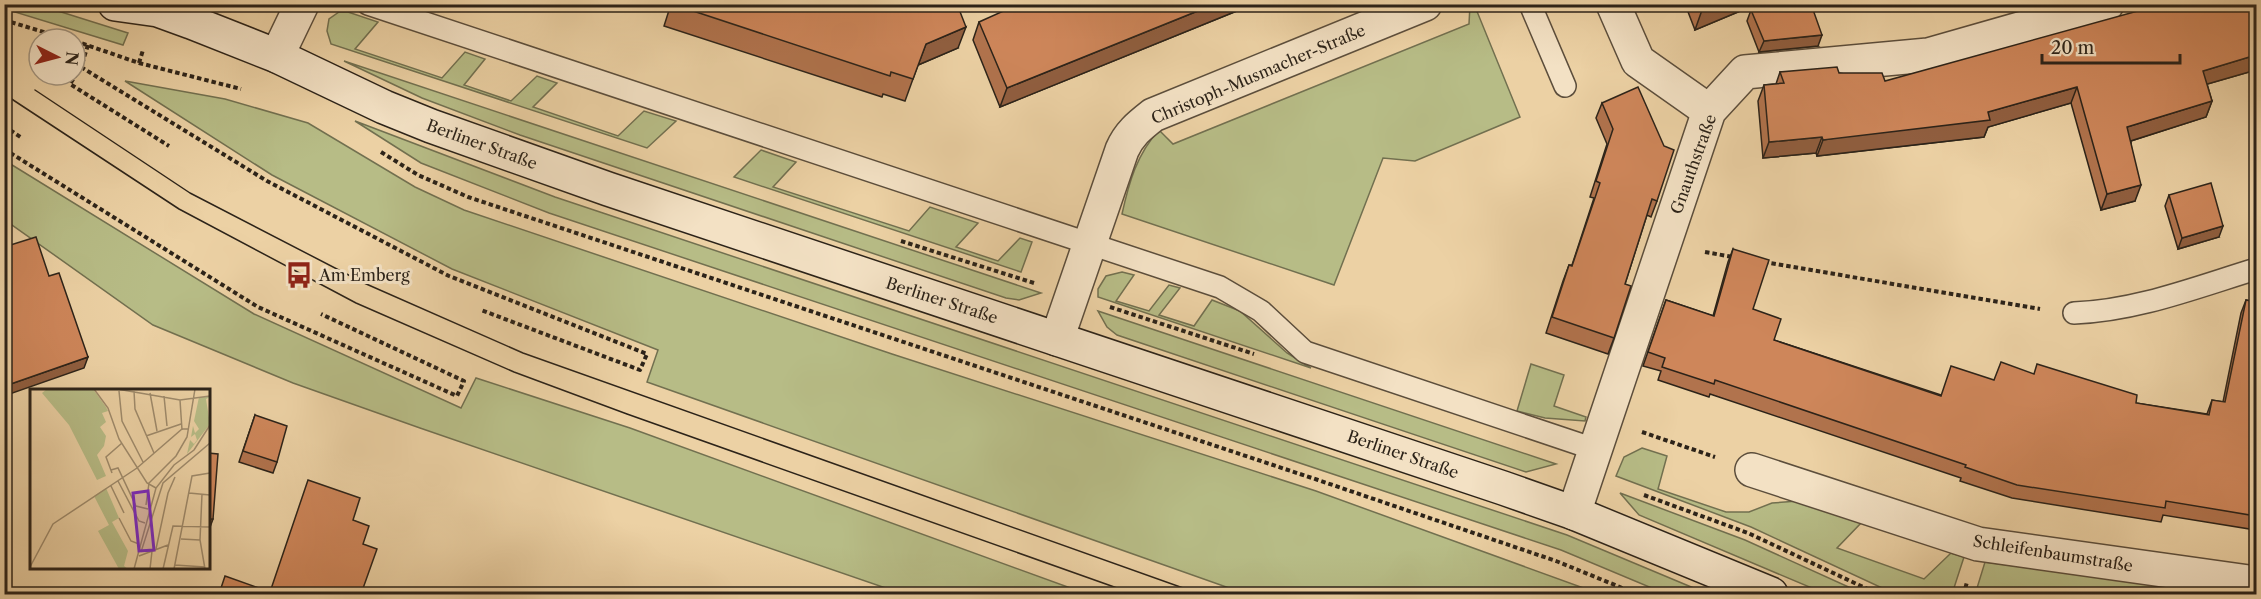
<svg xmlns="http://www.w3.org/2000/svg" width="2261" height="599" font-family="'Libre Caslon Text',serif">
  <rect width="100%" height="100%" fill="#ecd1a4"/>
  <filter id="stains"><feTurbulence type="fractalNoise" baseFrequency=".00333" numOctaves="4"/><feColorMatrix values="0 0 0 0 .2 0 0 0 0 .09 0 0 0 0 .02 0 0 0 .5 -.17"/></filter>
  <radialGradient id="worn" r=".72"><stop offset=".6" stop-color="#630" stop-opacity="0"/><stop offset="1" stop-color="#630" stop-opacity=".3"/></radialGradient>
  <g fill="#b7bc86" stroke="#727050" stroke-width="1.5">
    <path d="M4,5H39L128,33L123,45L5,9Z"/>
    <path d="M1470,5H1485L1476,9L1520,117L1415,161L1383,158L1334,285L1122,214C1129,182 1137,154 1159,130L1173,144L1469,24Z"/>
    <path d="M339,12H348L378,22L355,49L442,78L465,52L485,59L464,85L511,101L537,76L557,83L533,107L618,136L644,111L676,121L647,148L331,44L327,31L329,19Z"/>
    <path d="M344,61L1041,293L1019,300L1006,298L520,135L422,98Z"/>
    <path d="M125,81L225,99L308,123L415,187L464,210L892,354L1316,491L1600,594H1246L647,382L658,350L452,269L272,175Z"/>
    <path d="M355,121L555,197L1567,535L1708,594H1666L1561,550L549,213L421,163Z"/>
    <path d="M761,150L796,162L773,187L909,231L930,207L978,223L956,247L998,261L1020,238L1032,242L1021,272L734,177Z"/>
    <path d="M4,160L254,314L461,408L476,378L630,428L1087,594H903L420,428L293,383L153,325L5,220Z"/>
    <path d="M1122,272L1134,275L1116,301L1149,311L1169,285L1180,288L1159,315L1194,326L1212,300L1240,311L1287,353L1311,368L1098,297V289L1106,276Z"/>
    <path d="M1098,311L1556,464L1526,472L1117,335L1107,327Z"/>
    <path d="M1531,364L1564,375L1554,406L1586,417L1585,421L1545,418L1517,411Z"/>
    <path d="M1642,448L1667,456L1658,489L1726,512H1749L1772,503L1798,501L1861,523L1837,548L1924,579L1951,553L1964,557L1952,594H1895L1751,527L1616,476L1624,457Z"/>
    <path d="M1620,493L1745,540L1864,594H1826L1639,515Z"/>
    <path d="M1985,562L2224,594H1991L1977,588Z"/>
  </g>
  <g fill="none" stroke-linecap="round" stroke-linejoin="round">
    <defs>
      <g id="service">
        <path d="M368,4L1220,287L1261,311L1305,352L1597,450"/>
        <path d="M1530,4L1565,86"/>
        <path d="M2074,313C2136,311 2197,287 2256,269"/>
      </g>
      <g id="minor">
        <path d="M1613,4L1638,61L1709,111"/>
        <path d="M277,56L302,4"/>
        <path d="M1057,339L1122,150C1129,134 1139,126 1153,115L1425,4"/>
        <path d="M1752,470L1978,544L2256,583"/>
        <path d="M1574,513L1709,111L1745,72L1928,55L2107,4"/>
      </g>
      <path id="secondary" d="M115,4L158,10L191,22L277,56L384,107L431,126L608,189L1503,488L1574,513L1771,594"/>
    </defs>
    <use href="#service" stroke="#5c4e3c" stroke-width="24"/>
    <use href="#minor" stroke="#5c4e3c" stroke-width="36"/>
    <use href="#secondary" stroke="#2c2319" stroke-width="36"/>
    <g stroke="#2c2319" stroke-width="4" stroke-dasharray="4.5 3" stroke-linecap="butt">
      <path d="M4,20L67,39"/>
      <path d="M75,41L139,63L241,89"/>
      <path d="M88,45L81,67L70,84L169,146"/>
      <path d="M139,63L143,50"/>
      <path d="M81,67L267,181L449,276L647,354L640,370L481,310"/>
      <path d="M4,126L22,138"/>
      <path d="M4,149L258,307L457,396L464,381L321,314"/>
      <path d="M381,152L418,175L468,197L1318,480L1556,561L1637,594"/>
      <path d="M901,241L1034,283"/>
      <path d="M1705,252L1733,257"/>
      <path d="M1764,262L2040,309"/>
      <path d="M1110,307L1254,354"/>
      <path d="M1642,432L1715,457"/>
      <path d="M1644,495L1748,533L1878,594"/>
      <path d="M1966,594L1964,593L1967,582"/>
    </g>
    <use href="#service" stroke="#f3e1c4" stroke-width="21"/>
    <use href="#minor" stroke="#f3e1c4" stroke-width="33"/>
    <use href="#secondary" stroke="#f3e1c4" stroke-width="33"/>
    <g stroke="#2c2319" stroke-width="1.5">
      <path d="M35,90L190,193L364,283L523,353L1200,594"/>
      <path d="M4,94L179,209L356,303L514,372L627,414L1134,594"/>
    </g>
  </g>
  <g fill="#b1734d" stroke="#2c2319" stroke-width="1.5">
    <path d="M549,4H570L568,11Z"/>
    <path d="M671,4H880L958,48L918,65L905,101L883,94L882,97L664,26Z"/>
    <path d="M1254,4L1000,107L973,40L979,22Z"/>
    <path d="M1685,4H1757L1695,30Z"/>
    <path d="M1751,10L1818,46L1759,52L1747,21Z"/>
    <path d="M2256,70L2207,84L2212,101L2206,117L2131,141L2135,201L2101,210L2071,103L1988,127L1984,137L1817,156L1816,153L1763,158L1758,101L1764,85L1776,84L1780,72L1839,73L1885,81Z"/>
    <path d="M1602,103L1657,201L1651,217L1647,215L1625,284L1614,338L1608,354L1546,333L1563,281L1569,265H1572L1594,198L1590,197L1607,144L1596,118Z"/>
    <path d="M2169,195L2219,237L2178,249L2165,206Z"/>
    <path d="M1733,249L1753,309L1774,340L1941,395L1994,380L2034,374L2136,403L2207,414L2212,400L2223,402L2241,313L2246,300L2256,302V530L2163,515L2161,522L2012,498L1960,481L1961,478L1710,394L1709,397L1658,380L1661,371L1643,366L1666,300L1713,316L1728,262Z"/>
    <path d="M255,415L277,462L273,473L239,462Z"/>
  </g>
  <g fill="#905e3f" stroke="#2c2319" stroke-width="1.5">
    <path d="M1215,4H1254L1000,107L1007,88Z"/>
    <path d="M1716,4H1757L1695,30L1702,10Z"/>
    <path d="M966,27L958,48L918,65L926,44Z"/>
    <path d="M1822,35L1818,46L1759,52L1764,41Z"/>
    <path d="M2256,55V70L2197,87L2203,71Z"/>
    <path d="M2077,87L2071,103L1988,127L1984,137L1817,156L1823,140L1988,112Z"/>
    <path d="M2212,101L2206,117L2121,144L2127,127Z"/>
    <path d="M1822,137L1816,153L1763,158L1769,142Z"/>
    <path d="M2141,185L2135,201L2101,210L2107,194Z"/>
    <path d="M2223,226L2219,237L2178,249L2182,238Z"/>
    <path d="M88,357L84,368L4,396L5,386Z"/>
    <path d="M208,519H213L209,530H208Z"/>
  </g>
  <g fill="#ce865a" stroke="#2c2319" stroke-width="1.5">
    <path d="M672,4H880L895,9L907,4H957L966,27L926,44L913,79L891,72L890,76Z"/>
    <path d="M1019,4H1215L1007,88L979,22Z"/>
    <path d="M1700,4H1716L1702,10Z"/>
    <path d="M1763,4H1811L1822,35L1764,41L1751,10Z"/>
    <path d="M2163,4H2256V55L2203,71L2212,101L2127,127L2141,185L2107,194L2077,87L1988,112L1990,120L1823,140L1822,137L1769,142L1764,85L1784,83L1780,72L1837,67L1839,73H1882L1885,81Z"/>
    <path d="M1638,87L1664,146L1674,150L1657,201L1652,199L1625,284L1631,286L1614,338L1552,317L1569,265L1572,266L1600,183L1596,181L1613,129L1602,103Z"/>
    <path d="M2211,183L2223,226L2182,238L2169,195Z"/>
    <path d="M36,237L49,276L59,273L88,357L5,386L4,247Z"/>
    <path d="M1733,249L1769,260L1753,309L1781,319L1774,340L1941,396L1951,366L1994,380L2001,362L2034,374L2037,364L2137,395L2136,403L2209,415L2212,400L2225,402L2246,300L2256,302V516L2166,501L2165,508L2017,485L1965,467L1966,465L1715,380L1714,384L1662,367L1665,358L1648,352L1666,300L1714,316Z"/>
    <path d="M255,415L287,426L277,462L243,451Z"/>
    <path d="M208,453L218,454L213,519H208Z"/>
    <path d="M308,480L360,498L353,520L369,526L363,544L377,549L361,594H219L225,576L270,592Z"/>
  </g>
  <defs>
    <symbol id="bus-bare" viewBox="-9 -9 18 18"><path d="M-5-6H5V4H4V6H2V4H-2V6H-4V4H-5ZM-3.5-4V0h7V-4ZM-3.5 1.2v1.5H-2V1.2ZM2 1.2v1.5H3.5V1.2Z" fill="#8f2418" stroke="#f3e1c4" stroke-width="2.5" paint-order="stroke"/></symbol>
  </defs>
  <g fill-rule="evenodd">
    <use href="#bus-bare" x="280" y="256" width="38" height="38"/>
  </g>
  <g text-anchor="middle" stroke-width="6" stroke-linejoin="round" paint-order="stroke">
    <g font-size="16" fill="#2c2319" stroke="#f3e1c4">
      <text transform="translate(1258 74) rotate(-23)" y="6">Christoph-Musmacher-Straße</text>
      <text transform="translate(482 144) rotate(20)" y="6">Berliner Straße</text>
      <text transform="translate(1693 164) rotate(-70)" y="6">Gnauthstraße</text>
      <text transform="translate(942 300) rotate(18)" y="6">Berliner Straße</text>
      <text transform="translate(1403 454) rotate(19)" y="6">Berliner Straße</text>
      <text transform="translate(2053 553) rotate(9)" y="6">Schleifenbaumstraße</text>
    </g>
    <g font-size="16" fill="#2c2319" stroke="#f3e1c4" text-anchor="start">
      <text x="319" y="281">Am Emberg</text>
    </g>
  </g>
  <g transform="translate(30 389)">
    <rect width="180" height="180" fill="#ecd1a4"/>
    <path d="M17,0H63L76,18L78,22L72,24L76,33L70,38L76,47L74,57L67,66L76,87L67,91L39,36L12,4ZM169,8H180L176,10L180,35L157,65L160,51L164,55L167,51L165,45L161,48L163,37L165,44L169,40L164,32ZM76,99L89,129L82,133L98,162L94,177L98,180H89L68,142L79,136L64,107Z" fill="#b7bc86"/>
    <path fill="none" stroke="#9f8b6c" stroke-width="1.5" d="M64,0L78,19L89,50L117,94L126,99M87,0L150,11L180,7M89,2L92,32L113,73M104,2L105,20L124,64M120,4L127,42M134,7L137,37M150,11L152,41M116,47L151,35M81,81L88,79L106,117L118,120M82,84L76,68L92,54M88,92L109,132L115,134M81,97L94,124M159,104L180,106M172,105L170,151L175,180M116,116L119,94L146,67L157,48L165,0M89,129L101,152L109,155M151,150L170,151M126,160L138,104L145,88M111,163L133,94L180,54M109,167L138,156M145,176L175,178M0,178L23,135L107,79L152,40H159M104,180L126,99L144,76L164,61L180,36M120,180L122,162M133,180L143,137L180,138M144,180L162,87L180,84"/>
    <path fill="#7b2cbf" fill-opacity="0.15" stroke="#7b2cbf" stroke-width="3" d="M118,102L124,161L109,162L103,104Z"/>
    <rect width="180" height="180" fill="none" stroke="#2c2319" stroke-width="3"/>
  </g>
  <rect width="2261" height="599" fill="none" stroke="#ecd1a4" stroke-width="24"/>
  <rect x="6" y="6" width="2249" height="587" fill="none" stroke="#2c2319" stroke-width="3"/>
  <rect x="12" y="12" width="2237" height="575" fill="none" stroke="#2c2319" stroke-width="1.5"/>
  <g transform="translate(57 57) rotate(96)"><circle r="28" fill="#f3e1c4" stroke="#a39580" stroke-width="1.5"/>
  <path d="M0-4.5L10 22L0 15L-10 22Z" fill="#8f2418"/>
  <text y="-9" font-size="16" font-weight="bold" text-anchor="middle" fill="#2c2319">N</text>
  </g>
  <path d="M2042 54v9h138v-9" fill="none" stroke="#2c2319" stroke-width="3"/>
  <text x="2051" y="54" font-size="18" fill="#2c2319" stroke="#f3e1c4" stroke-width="4.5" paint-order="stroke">20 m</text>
  <rect width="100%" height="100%" filter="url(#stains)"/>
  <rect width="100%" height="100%" fill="url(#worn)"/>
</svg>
